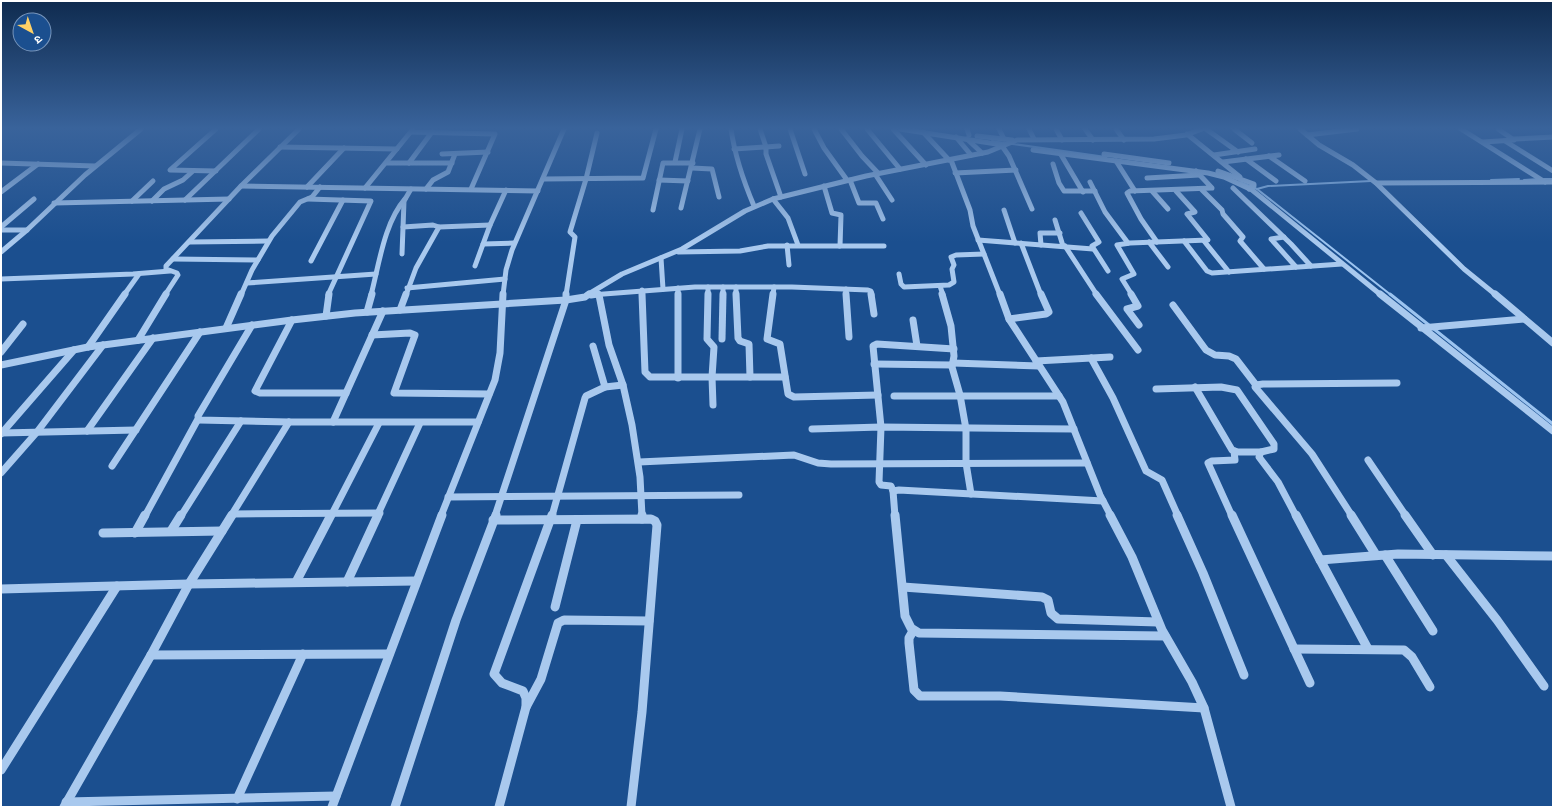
<svg xmlns="http://www.w3.org/2000/svg" width="1554" height="808" font-family="Barlow,'Noto Sans Devanagari',sans-serif">
  <rect width="100%" height="100%" fill="#1b4f8f"/>
  <g fill="none" stroke-linecap="round" stroke-linejoin="round">
    <g stroke="#9cc4f0" stroke-width="2">
      <path d="M992,141L1106,157"/>
      <path d="M1544,179H1553"/>
      <path d="M1491,180L1519,179"/>
      <path d="M1524,180L1539,179"/>
      <path d="M1240,182L1257,189L1391,295"/>
      <path d="M1257,189L1268,186L1371,181"/>
    </g>
    <path stroke="#9cc4f0" stroke-width="3" d="M1390,294L1553,424"/>
    <g stroke="#a9c9ee" stroke-width="5">
      <path d="M216,129L170,170L216,171"/>
      <path d="M731,129C735,157 743,180 754,206"/>
      <path d="M760,129L766,147V154L781,197"/>
      <path d="M790,129L805,174"/>
      <path d="M814,129L824,148L847,180"/>
      <path d="M841,129L862,156L878,173"/>
      <path d="M867,129L900,169"/>
      <path d="M893,129L926,165"/>
      <path d="M900,129L1003,145"/>
      <path d="M967,129L969,135"/>
      <path d="M999,129L1004,139"/>
      <path d="M1029,129L1034,139"/>
      <path d="M1056,129L1062,140"/>
      <path d="M1085,129L1093,140"/>
      <path d="M1116,129L1124,140"/>
      <path d="M1206,129L1238,152"/>
      <path d="M1234,129L1252,143"/>
      <path d="M1300,129L1319,145L1353,165L1376,183L1464,269L1496,295"/>
      <path d="M1461,129L1545,182"/>
      <path d="M411,132L495,134L471,189"/>
      <path d="M923,132L949,160"/>
      <path d="M1187,134L1240,177"/>
      <path d="M1307,135L1357,129"/>
      <path d="M977,136L1012,140"/>
      <path d="M956,137L971,155"/>
      <path d="M967,139L982,153"/>
      <path d="M1514,139L1553,137"/>
      <path d="M1505,141L1553,171"/>
      <path d="M1483,142L1514,140L1498,129"/>
      <path d="M1002,146L1009,156L1032,209"/>
      <path d="M280,147L397,149"/>
      <path d="M734,149L779,146"/>
      <path d="M1033,150L1208,173L1224,177L1252,190L1381,295"/>
      <path d="M1060,153L1083,192"/>
      <path d="M442,154L488,152"/>
      <path d="M1104,154L1169,163"/>
      <path d="M1214,155L1255,149"/>
      <path d="M1269,156L1305,181"/>
      <path d="M1246,159L1276,181"/>
      <path d="M951,160L970,210L973,226L1000,295"/>
      <path d="M1116,161L1135,191"/>
      <path d="M675,162L682,129"/>
      <path d="M1223,162L1279,155"/>
      <path d="M1,163L95,166"/>
      <path d="M387,163H452"/>
      <path d="M409,163L432,132"/>
      <path d="M1053,164L1059,183L1064,191H1095"/>
      <path d="M692,168L712,169L719,197"/>
      <path d="M1218,171L1254,184V186L1249,189"/>
      <path d="M955,173L1016,170"/>
      <path d="M875,174L892,200"/>
      <path d="M1147,178L1199,175"/>
      <path d="M543,179L643,178L656,129"/>
      <path d="M659,180L688,181"/>
      <path d="M850,180L859,203H876L883,219"/>
      <path d="M1090,182L1105,212L1128,243"/>
      <path d="M1376,183L1553,182"/>
      <path d="M241,186L538,191"/>
      <path d="M824,186L832,213L841,215L840,246"/>
      <path d="M307,187L344,148"/>
      <path d="M365,188L413,129"/>
      <path d="M1233,188L1291,244L1311,266"/>
      <path d="M426,189L433,180L448,172L455,154"/>
      <path d="M1202,190L1222,210L1223,214L1243,237L1240,241L1264,269"/>
      <path d="M1152,191L1168,209"/>
      <path d="M1,192L38,164"/>
      <path d="M308,199L371,201L328,295"/>
      <path d="M773,199L788,218L798,245"/>
      <path d="M185,200L259,129"/>
      <path d="M132,201L153,181"/>
      <path d="M152,201L164,189L183,180L193,171"/>
      <path d="M54,203L229,199"/>
      <path d="M681,208L700,129"/>
      <path d="M653,210L663,163H693"/>
      <path d="M1004,210L1015,243"/>
      <path d="M1081,213L1099,242L1092,246L1108,271"/>
      <path d="M1055,220L1063,246"/>
      <path d="M1,227L34,199"/>
      <path d="M403,227L433,225L439,227L416,268L406,295"/>
      <path d="M439,227L490,225"/>
      <path d="M1,230H27"/>
      <path d="M1284,237L1271,239L1296,267"/>
      <path d="M978,240L1093,249"/>
      <path d="M1184,241L1207,271L1212,273L1342,264"/>
      <path d="M1204,241L1229,272"/>
      <path d="M189,242L268,241"/>
      <path d="M1149,242L1168,267"/>
      <path d="M1157,242L1141,219L1127,193L1130,191L1212,188L1196,171"/>
      <path d="M1021,243L1041,295"/>
      <path d="M483,244L514,243"/>
      <path d="M787,245L789,265"/>
      <path d="M1041,245L1040,233H1060"/>
      <path d="M1065,246L1097,295"/>
      <path d="M1,252L27,230L85,175L141,129"/>
      <path d="M678,252L740,251L768,246H884"/>
      <path d="M402,254L404,201L411,189"/>
      <path d="M661,258L663,289"/>
      <path d="M173,259L258,260"/>
      <path d="M311,261L343,200"/>
      <path d="M475,266L490,225L506,190"/>
      <path d="M899,274L901,284L904,287L949,285L954,282L952,269L954,265L951,257L956,255L984,254"/>
      <path d="M1,279L133,274L170,271"/>
      <path d="M247,283L376,274"/>
      <path d="M940,286L943,295"/>
      <path d="M736,287V295"/>
      <path d="M407,288L505,279"/>
      <path d="M678,288V295"/>
      <path d="M846,289V295"/>
      <path d="M642,290V295"/>
      <path d="M124,295L139,274"/>
      <path d="M165,295L178,275L177,273L166,269V266L241,186L299,129"/>
      <path d="M241,295L252,270L272,236L300,202L312,197L320,187"/>
      <path d="M371,295C379,265 384,223 405,199"/>
      <path d="M503,295L506,270L512,250L564,129"/>
      <path d="M566,295L575,237L570,232L586,179L597,133"/>
      <path d="M587,295L622,274L682,249L745,211L773,199L866,176L988,152L1017,140L1154,139L1186,135L1202,129"/>
      <path d="M591,295L695,287H792L868,290L871,291L872,295"/>
      <path d="M708,295V287"/>
      <path d="M723,295V287"/>
      <path d="M773,295L774,287"/>
      <path d="M1132,295L1122,279L1134,274L1117,245L1130,243L1208,240L1187,214L1195,212L1176,191"/>
    </g>
    <g stroke="#a9c9ee" stroke-width="7">
      <path d="M642,294L645,372L650,377H785"/>
      <path d="M678,294V378"/>
      <path d="M708,294L707,339L714,347L712,377L713,405"/>
      <path d="M736,294L738,338L740,341L749,344L750,377"/>
      <path d="M773,294L767,339L780,344L788,394L794,397L878,395"/>
      <path d="M846,294L849,337"/>
      <path d="M871,294L874,314"/>
      <path d="M942,294L951,326L954,356L952,367L960,395L966,429V463L971,494"/>
      <path d="M1000,294L1009,319L1063,402L1100,495L1111,516"/>
      <path d="M1096,294L1138,350"/>
      <path d="M1131,294L1138,306L1127,309L1139,325"/>
      <path d="M1380,294L1553,431"/>
      <path d="M1495,294L1553,343"/>
      <path d="M591,295L598,294"/>
      <path d="M599,295L609,345L623,385L632,425L640,477L642,516"/>
      <path d="M1173,305L1206,350L1215,355L1229,356L1236,359L1256,385"/>
      <path d="M400,310L406,294"/>
      <path d="M367,312L372,294"/>
      <path d="M326,316L329,294"/>
      <path d="M1009,319L1046,314L1049,312L1041,294"/>
      <path d="M292,320L255,391L260,393H346"/>
      <path d="M913,320L917,346"/>
      <path d="M252,325L198,416L199,420L289,422H478"/>
      <path d="M226,328L241,294"/>
      <path d="M1421,328L1524,319"/>
      <path d="M372,335L410,333L415,335L394,393L489,394"/>
      <path d="M722,339L723,294"/>
      <path d="M138,340L166,294"/>
      <path d="M88,347L125,294"/>
      <path d="M1,352L23,324"/>
      <path d="M1091,358L1113,398L1146,471L1162,480L1178,516"/>
      <path d="M1036,361L1110,357"/>
      <path d="M953,363L1039,366"/>
      <path d="M874,364L952,365"/>
      <path d="M1,365L88,347L292,320L355,313L566,300L585,297L589,294"/>
      <path d="M605,387L623,385"/>
      <path d="M1195,387L1232,450L1238,452H1261"/>
      <path d="M1156,389L1221,387L1237,390L1274,444V449L1261,452L1259,457L1278,482L1296,516"/>
      <path d="M894,396H1059"/>
      <path d="M333,422L383,311"/>
      <path d="M812,429L881,427L1074,429"/>
      <path d="M87,431L153,338"/>
      <path d="M1,433L136,430"/>
      <path d="M1,434L74,350"/>
      <path d="M1368,460L1406,516"/>
      <path d="M639,462L794,455L818,463L831,464L1087,463"/>
      <path d="M112,466L200,332"/>
      <path d="M1,473L37,432L103,345"/>
      <path d="M893,491L891,486L881,485L879,482L881,427L873,346L877,344L954,349"/>
      <path d="M448,497L739,495"/>
      <path d="M233,514L380,513"/>
      <path d="M145,516L198,419"/>
      <path d="M181,516L241,421"/>
      <path d="M231,516L289,422"/>
      <path d="M331,516L379,423"/>
      <path d="M377,516L420,423"/>
      <path d="M441,516L495,380L500,353L503,294"/>
      <path d="M495,516L566,300V294"/>
      <path d="M552,516L585,398L586,396L605,387L593,346"/>
      <path d="M895,516L893,491L899,490L1103,501"/>
      <path d="M1232,516L1208,463L1212,461L1235,460L1234,451"/>
      <path d="M1352,516L1312,454L1255,387L1256,385L1263,384L1397,383"/>
    </g>
    <g stroke="#a9c9ee" stroke-width="9">
      <path d="M642,515V519"/>
      <path d="M895,515L905,616L911,628L919,633L1165,636"/>
      <path d="M1110,515L1132,557L1162,630L1192,682L1204,708L1231,807"/>
      <path d="M1177,515L1203,573L1244,675"/>
      <path d="M1232,515L1310,683"/>
      <path d="M1296,515L1368,649"/>
      <path d="M1351,515L1376,555"/>
      <path d="M1405,515L1433,555"/>
      <path d="M493,520L651,519L655,521L657,525L642,712L631,807"/>
      <path d="M171,531L181,515"/>
      <path d="M103,533L222,531"/>
      <path d="M135,533L145,515"/>
      <path d="M1385,555L1433,631"/>
      <path d="M1446,555L1497,620L1544,686"/>
      <path d="M1320,560L1398,554L1553,556"/>
      <path d="M296,582L331,515"/>
      <path d="M347,582L378,515"/>
      <path d="M903,587L1042,597L1048,600L1051,613L1058,619L1158,622"/>
      <path d="M1,589L189,584L416,581"/>
      <path d="M555,607L577,520"/>
      <path d="M913,631L909,638V643L914,690L920,696H1000L1204,708"/>
      <path d="M1294,649L1404,650L1412,657L1430,687"/>
      <path d="M151,655L389,654"/>
      <path d="M526,707L541,679L558,623L564,620L649,621"/>
      <path d="M1,770L117,586"/>
      <path d="M237,799L303,654"/>
      <path d="M66,802L336,796"/>
      <path d="M64,807L151,655L189,584L232,515"/>
      <path d="M332,807L442,515"/>
      <path d="M395,807L456,620L496,515"/>
      <path d="M499,807L526,707V698L523,691L502,683L494,674L552,515"/>
    </g>
  </g>
  <linearGradient id="sky" x2="0" y2="1"><stop stop-color="#0f2b4f"/><stop offset="0.53" stop-color="#39639b"/><stop offset="1" stop-color="#39639b" stop-opacity="0"/></linearGradient>
  <rect width="1554" height="242" fill="url(#sky)"/>
  <rect width="1554" height="808" fill="none" stroke="#ffffff" stroke-width="4"/>
  <g transform="translate(32 32) rotate(140)"><circle r="19" fill="#1b4f8f" stroke="#7695bc"/>
  <path d="M0-3L7 15L0 10L-7 15Z" fill="#ffd166"/>
  <text y="-6" font-size="11" font-weight="bold" text-anchor="middle" fill="#ffffff">उ</text>
  </g>
</svg>
